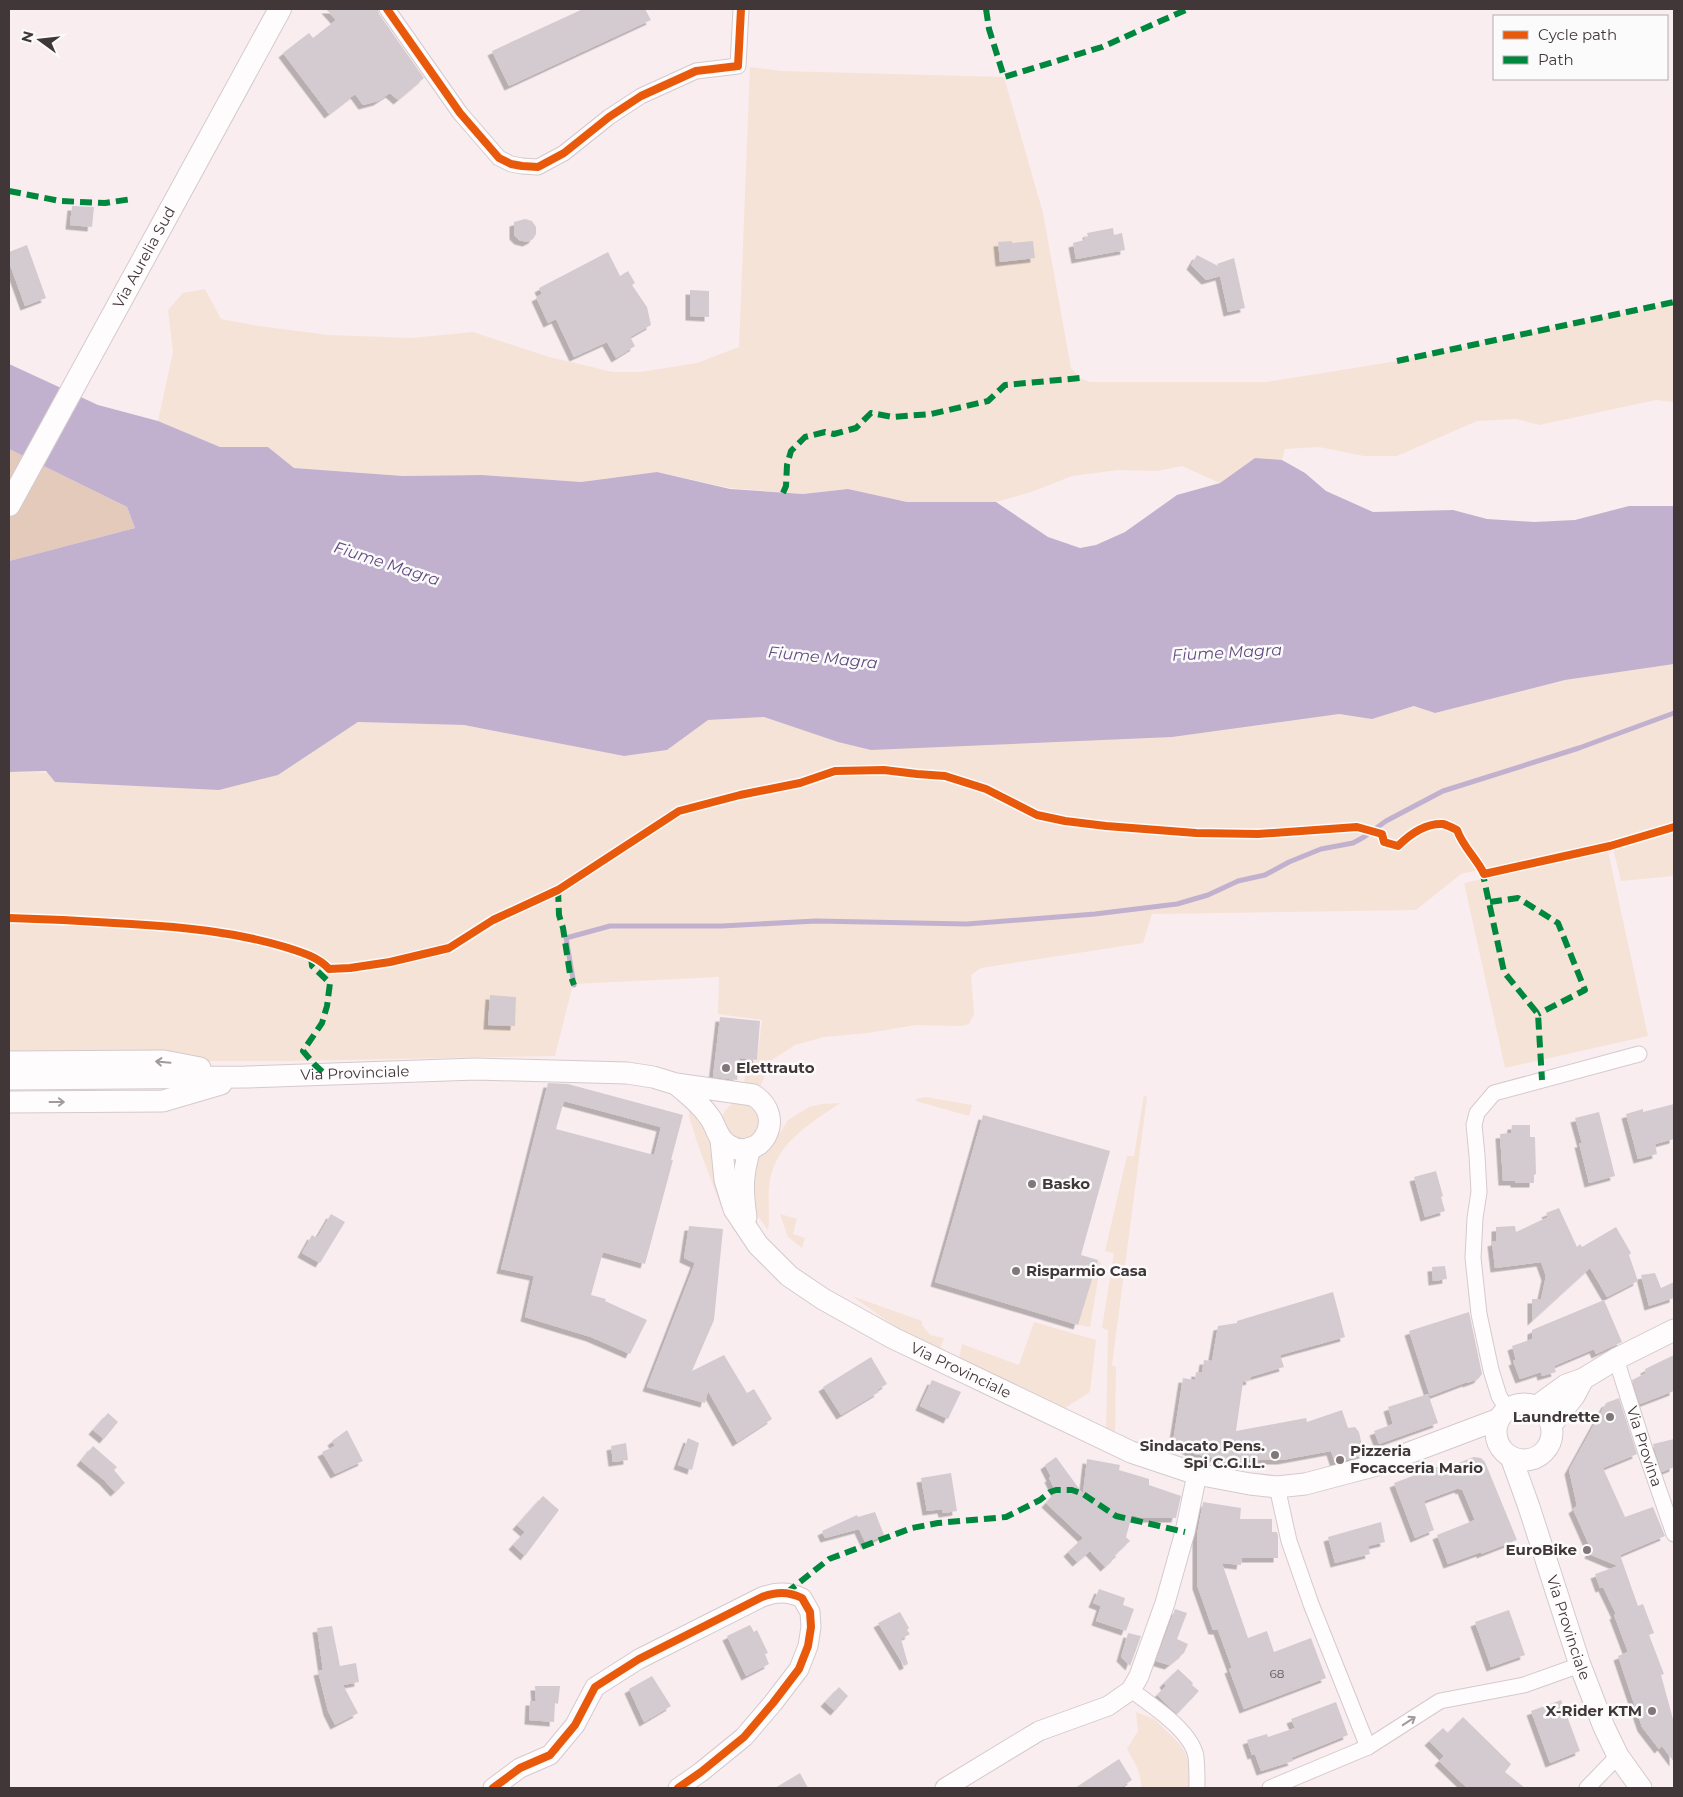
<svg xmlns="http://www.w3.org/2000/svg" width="1683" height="1797" font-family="Montserrat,sans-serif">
  <defs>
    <filter id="shadow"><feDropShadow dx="-4.5" dy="4.5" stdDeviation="0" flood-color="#0004"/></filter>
  </defs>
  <rect width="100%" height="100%" fill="#f9edf0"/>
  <g fill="#f6e3d7">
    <path d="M750,67L781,71L1004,77L1043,213L1071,368L1080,378L1090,382H1267L1397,361L1674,302V402L1656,400L1539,425L1516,419L1477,421L1397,456H1364L1319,447L1285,449L1282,460L1255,458L1220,483L1182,466L1157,471L1118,470L1072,476L1034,491L996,502H907L848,489L803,494L730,488L657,472L581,482L482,475L403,476L294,468L268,447H220L158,421L173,352L168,310L183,293L205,289L221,319L258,326L329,335L412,338L473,332L549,357L613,372H640L697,363L739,347Z"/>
    <path d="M1674,664V876L1621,881L1611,841L1461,874L1416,910L1152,914L1143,943L981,968L971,975L974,1014L969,1024L961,1026L916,1025L868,1033L824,1037L795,1045L772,1060L760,1087L744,1088L746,1060L757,1061L762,1020L718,1014L719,977L573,984L555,1056L287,1061H9V772L278,775L358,722L464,725L624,756L667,750L707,720L764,717L838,742L1339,714L1372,718L1415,706L1435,713L1565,680Z"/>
    <path d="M1608,851L1648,1036L1505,1068L1464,883Z"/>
    <path d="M1144,1095L1147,1097L1112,1365L1116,1367L1115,1438L1106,1434L1108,1330L1102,1328L1114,1253L1105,1251L1127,1156H1134Z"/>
    <path d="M926,1097L972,1105L969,1116L919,1102L915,1099Z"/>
    <path d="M746,1100L764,1117L755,1139H730L722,1117C727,1105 733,1102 746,1100Z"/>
    <path d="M840,1103C807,1126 773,1144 769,1188C768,1201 770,1219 768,1230L754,1211L748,1185L754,1158L774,1142L788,1120L809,1107L822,1104Z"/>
    <path d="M689,1104C717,1133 721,1180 728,1219L720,1204L697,1142L689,1116Z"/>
    <path d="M780,1214L797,1219L793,1234L805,1238L802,1248L788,1237Z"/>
    <path d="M1096,1260L1101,1262L1090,1327L1078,1325Z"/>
    <path d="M852,1296L922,1321V1325L930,1335L944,1338L940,1349L903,1332Z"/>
    <path d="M1034,1322L1096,1340L1090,1392L1065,1408L1011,1385L959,1358L962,1344L1019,1365Z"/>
    <path d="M1136,1712L1154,1719L1178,1742L1186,1754L1190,1768L1191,1788H1141C1142,1773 1134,1762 1127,1749L1138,1731Z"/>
  </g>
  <path fill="#e4caba" d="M9,449L127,507L135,528L9,561Z"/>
  <path fill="#c1b1ce" d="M9,364L98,405L158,421L220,447H268L294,468L403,476L482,475L581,482L657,472L730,489L803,494L848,489L907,502H996L1048,537L1080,548L1096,545L1125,532L1177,495L1220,483L1255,458L1282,460L1305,473L1326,491L1373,512L1453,510L1487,519L1534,522L1575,520L1629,506H1674V664L1565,680L1435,713L1414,706L1372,719L1339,714L1172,737L871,750L838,742L764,717L708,720L667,750L624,756L464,725L358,722L278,775L219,790L55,782L46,771L9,772V561L135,528L127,507L9,449Z"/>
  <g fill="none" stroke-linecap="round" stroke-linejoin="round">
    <path stroke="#c1b1ce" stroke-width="5" d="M574,985L566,938L610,926H722L816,921L967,924L1095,914L1177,904L1208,895L1238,881L1265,875L1289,862L1321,849L1353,843L1364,837L1386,821L1443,791L1579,748L1674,713"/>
  </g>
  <g fill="#d4cbd0" fill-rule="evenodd" filter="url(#shadow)">
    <path d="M326,9H378L379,14L424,78L398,100L390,93L378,101L363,105L355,94L329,114L283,53L309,33L313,38L336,20Z"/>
    <path d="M583,9H645L651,20L509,86L492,51Z"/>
    <path d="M72,206L94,207L92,227L70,225Z"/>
    <path d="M525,219L532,221L536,227V234L533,239L527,242L519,240L514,235V222Z"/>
    <path d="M1113,228L1114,235L1122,233L1125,250L1076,259L1073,243L1084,240V238L1088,237L1087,233Z"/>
    <path d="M1012,241V243L1033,241L1035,258L1000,262L998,242Z"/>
    <path d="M27,245L46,298L25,306L9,262V252Z"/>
    <path d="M608,252L620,276L628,271L635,283L632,285L647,307L651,325L630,337L635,346L616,358L607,342L574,357L556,319L548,323L536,297L542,294L539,288Z"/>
    <path d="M1197,255L1218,266L1217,264L1234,258L1245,308L1228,312L1220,276L1206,280L1191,265Z"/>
    <path d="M690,290L709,291V317L690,316Z"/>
    <path d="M490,995L516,997L515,1026L488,1025Z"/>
    <path d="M720,1017L760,1021L757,1060L740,1058L737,1080L713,1077Z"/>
    <path d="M548,1083L568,1084L683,1115L671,1160H673L645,1264L603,1252L591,1295L606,1299L605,1301L647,1320L630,1354L591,1337L525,1317L534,1276L501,1269ZM564,1101L661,1127L654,1155L556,1129Z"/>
    <path d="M1674,1104V1139L1655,1144L1657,1154L1638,1159L1626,1114L1643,1109V1112Z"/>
    <path d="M1599,1112L1615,1176L1589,1183L1579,1143H1582L1575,1118Z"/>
    <path d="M983,1115L1110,1151L1081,1255L1098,1260L1078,1325L935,1282Z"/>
    <path d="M1512,1125H1530V1137H1535L1536,1174L1534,1175V1183H1515V1181H1503L1500,1134L1511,1133Z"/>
    <path d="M1436,1171L1443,1196L1441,1197L1445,1211L1425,1217L1414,1177Z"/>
    <path d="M1559,1208L1577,1247L1580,1244L1582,1247L1616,1227L1631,1253L1629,1255L1638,1281L1607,1297L1590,1268L1532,1321V1299H1541L1546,1276L1541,1262L1495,1268L1492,1242L1496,1241V1227L1515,1226L1516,1232L1548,1217L1546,1213Z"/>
    <path d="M331,1214L345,1222L320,1263L302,1253L312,1235L317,1238Z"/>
    <path d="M689,1226L723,1229L714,1320L692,1371L724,1355L747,1393L754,1389L772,1419L737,1442L708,1391L705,1403L647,1387L695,1263L684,1258Z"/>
    <path d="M1445,1266L1447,1279L1433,1281L1432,1267Z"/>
    <path d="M1655,1273L1661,1288L1674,1282V1298L1649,1306L1641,1275Z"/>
    <path d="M1333,1292L1345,1337L1280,1355L1284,1367L1250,1377L1251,1380L1243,1382L1236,1431L1306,1418L1307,1422L1342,1410L1348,1428L1355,1427L1359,1432L1364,1455L1335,1463L1331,1451L1282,1460H1248L1247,1464L1195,1454L1173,1442L1183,1378L1195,1380L1196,1372L1202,1373L1204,1360L1212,1361L1218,1326L1237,1323V1321Z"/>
    <path d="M1604,1300L1622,1342L1596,1354L1594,1349L1554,1366L1556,1372L1542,1376L1541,1372L1520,1379L1513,1361L1516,1360L1512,1346L1532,1339V1330Z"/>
    <path d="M1469,1312L1482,1374L1478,1379L1467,1383V1382L1430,1396L1409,1331Z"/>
    <path d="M1674,1355V1391L1640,1404L1632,1380L1646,1373L1645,1369Z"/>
    <path d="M871,1357L887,1384L877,1390L879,1392L841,1415L823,1387Z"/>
    <path d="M932,1380L961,1392L948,1419L920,1406Z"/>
    <path d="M1428,1394L1438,1423L1379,1444L1374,1431L1393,1424L1388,1407Z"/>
    <path d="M1619,1398L1637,1454L1603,1468L1625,1517L1653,1507L1665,1536L1620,1555L1638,1606L1643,1604L1654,1633L1649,1635L1664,1674L1661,1675L1674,1723V1762L1662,1746L1659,1749L1642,1727L1618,1656L1628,1652L1614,1615L1616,1614L1603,1587L1600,1588L1595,1574L1618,1566L1589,1554L1592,1547L1589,1545L1573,1509L1577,1506L1569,1470L1606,1403Z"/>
    <path d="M108,1413L118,1422L104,1439L93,1430Z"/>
    <path d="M347,1430L363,1461L335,1474L322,1452L335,1446L332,1441Z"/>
    <path d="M688,1438L699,1443L692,1470L678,1465Z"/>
    <path d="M1674,1439V1467L1662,1472L1653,1444Z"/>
    <path d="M626,1443L628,1460L613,1462L611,1446Z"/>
    <path d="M93,1446L117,1467L114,1470L125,1483L115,1492L104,1480L81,1461Z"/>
    <path d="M1056,1457L1083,1494L1087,1459L1120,1465L1119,1470L1149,1479V1485L1181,1496L1176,1518H1143L1132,1515L1126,1537L1130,1541L1115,1555L1116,1557L1105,1567L1090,1551L1077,1562L1068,1552L1083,1538L1046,1503L1056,1492L1049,1478L1051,1477L1045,1465Z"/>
    <path d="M1474,1457L1481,1458L1485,1462L1517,1540L1481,1554V1552L1448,1564L1437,1535L1475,1520L1462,1489L1460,1490L1459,1488L1424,1501L1434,1530L1415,1538L1394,1483L1439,1466L1440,1470Z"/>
    <path d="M951,1473L957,1511L943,1513L942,1509L927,1511L921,1478Z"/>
    <path d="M543,1496L559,1510L525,1556L513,1545L525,1532L517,1525Z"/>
    <path d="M1203,1502L1241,1508L1240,1519H1272V1532H1277L1278,1536V1558H1242L1241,1565L1222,1563L1248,1638L1267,1631L1274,1652L1311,1638L1326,1678L1244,1709L1229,1669L1232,1668L1218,1630H1213L1197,1585V1535Z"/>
    <path d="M875,1512L884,1535L866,1544L859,1529L825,1538L822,1531L857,1515L858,1517Z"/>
    <path d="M1381,1522L1385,1542L1368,1546L1370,1554L1335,1563L1328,1537Z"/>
    <path d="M1099,1589L1125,1598L1123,1605L1134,1609L1126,1631L1096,1621L1101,1606L1093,1603Z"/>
    <path d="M1175,1609L1187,1613L1177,1639L1188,1644L1184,1653L1169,1665L1156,1661Z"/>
    <path d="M1509,1610L1525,1655L1491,1667L1475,1622Z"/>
    <path d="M900,1612L909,1628L907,1630L910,1634L901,1639L908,1664L904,1666L878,1623Z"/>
    <path d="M750,1625L754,1632L757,1630L768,1653L765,1654L769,1664L746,1676L727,1636Z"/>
    <path d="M332,1626L340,1666L356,1663L359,1682L343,1685L358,1713L335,1725L328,1711L318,1671L323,1670L317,1628Z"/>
    <path d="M1128,1633L1141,1636L1130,1666L1121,1657Z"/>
    <path d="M1178,1669L1193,1683L1192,1685L1199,1691L1177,1714L1157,1695L1166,1686L1164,1683Z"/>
    <path d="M652,1676L671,1706L644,1722L629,1689Z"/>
    <path d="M535,1686H560L558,1704L555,1703L554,1722L529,1720L530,1701H536Z"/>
    <path d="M839,1687L848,1696L835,1711L825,1702Z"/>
    <path d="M1561,1700L1580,1751L1550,1763L1531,1711Z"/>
    <path d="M1336,1702L1348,1735L1291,1758L1293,1761L1261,1771L1255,1754L1252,1755L1247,1740L1267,1734L1268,1737L1295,1728L1291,1719Z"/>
    <path d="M1463,1717L1511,1764L1505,1772L1525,1788H1467L1439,1761L1444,1756L1429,1741L1443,1728L1448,1733Z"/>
    <path d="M1119,1759L1132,1780L1120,1788H1075Z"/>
    <path d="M800,1773L808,1788H775Z"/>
  </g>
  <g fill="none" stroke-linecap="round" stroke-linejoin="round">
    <defs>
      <g id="minor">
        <path d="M387,9L460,113L499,158L511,164L522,166L538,167L564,153L609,117L641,96L696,71L738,66L741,9"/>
        <path id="s1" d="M1616,1359L1646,1453L1674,1534"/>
        <path d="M1507,1409L1499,1396L1491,1370L1479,1314L1473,1258L1475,1218L1479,1192L1477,1155L1474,1125L1477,1113L1494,1093L1639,1054"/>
        <path d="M1277,1487L1289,1541L1311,1604L1368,1747"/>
        <path d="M1131,1690C1151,1705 1192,1731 1196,1757C1197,1767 1197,1778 1197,1788"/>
        <path d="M1270,1788L1368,1747L1440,1701L1524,1685L1580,1665"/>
        <path d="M1587,1788L1618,1756"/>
      </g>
      <g id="tertiary">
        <path d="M493,1788L520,1768L550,1755L575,1725L595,1687L639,1659L762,1597C776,1592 787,1591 802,1598L810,1612L811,1627L808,1646L799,1669L773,1703L744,1737L701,1772L678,1788"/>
        <path d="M945,1788L1039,1731L1108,1706L1131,1690L1139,1676L1165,1603L1185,1532L1197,1474"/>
      </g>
      <g id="secondary">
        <path d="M9,1062L164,1061L200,1068"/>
        <path id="s2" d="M9,1079L246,1077L476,1069L627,1073L653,1077L676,1084L753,1095C789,1117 759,1165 728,1145C718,1139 717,1129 711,1119C702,1105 689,1095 676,1084"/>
        <path d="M9,1102L163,1101L221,1084"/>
        <path id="s3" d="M721,1140L725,1180L734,1209L758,1245L789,1276L823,1299L893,1338L1131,1452L1197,1474L1250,1484L1277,1487L1305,1484L1377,1465L1499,1419"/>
        <path d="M746,1217C742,1189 742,1176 750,1148"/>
        <circle cx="1524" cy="1432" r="28"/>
        <path d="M1537,1406L1566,1385L1583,1379L1616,1359L1674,1330"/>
        <path d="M1552,1424L1574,1396L1583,1379"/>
        <path id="s4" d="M1511,1457L1529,1507L1580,1665L1604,1727L1618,1756L1641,1788"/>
      </g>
      <g id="primary">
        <path id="s5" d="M9,505L280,9"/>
      </g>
    </defs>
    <use href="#minor" stroke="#d4cacd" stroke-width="17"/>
    <use href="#tertiary" stroke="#d4cacd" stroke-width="21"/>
    <use href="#secondary" stroke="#d4cacd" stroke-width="23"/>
    <use href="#primary" stroke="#d4cacd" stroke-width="24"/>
    <use href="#minor" stroke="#fefcfd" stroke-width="15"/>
    <use href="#tertiary" stroke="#fefcfd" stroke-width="19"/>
    <use href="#secondary" stroke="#fefcfd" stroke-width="21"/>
    <use href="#primary" stroke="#fefcfd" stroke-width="22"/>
    <g stroke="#00873e" stroke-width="6" stroke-dasharray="12 6" stroke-linecap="butt">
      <path d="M986,9L989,29L1004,77L1102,47L1188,9"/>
      <path d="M9,191L60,201L105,203L132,199"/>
      <path d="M1397,361L1674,302"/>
      <path d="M783,493L786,486L787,465L791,451L805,437L825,432L834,434L856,428L871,413L893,417L931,414L988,401L1005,385L1080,378"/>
      <path d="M1482,870L1504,972L1538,1014L1542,1080"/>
      <path d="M558,890L559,915L563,928L570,974L574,985"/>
      <path d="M1490,902L1518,898L1558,923L1585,990L1538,1014"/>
      <path d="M311,956L312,966L330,983L327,1006L322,1023L303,1051L314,1064L326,1075"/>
      <path d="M786,1593L829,1559L912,1528L938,1523L1006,1517L1040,1500L1050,1492L1056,1490H1072L1083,1494L1116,1516L1185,1532"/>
    </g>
    <defs>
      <g id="cycleway">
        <path d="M387,9L460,113L499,158L511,164L522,166L538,167L564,153L609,117L641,96L696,71L738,66L741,9"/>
        <path d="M9,918C49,919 90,921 131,924C183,927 235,932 285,947C301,952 318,957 329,969L350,968L390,962L449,948L493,920L558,890L679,811L740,795L800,783L835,771L884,770L917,774L945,776L986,789L1037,815L1065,821L1106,826L1196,833L1258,834L1357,827L1382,834L1384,842L1398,846C1409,835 1425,823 1443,824C1447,825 1453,828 1457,830C1463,847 1477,859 1484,874L1610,846L1674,827"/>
        <path d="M493,1788L520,1768L550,1755L575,1725L595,1687L639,1659L762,1597C776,1592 787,1591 802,1598L810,1612L811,1627L808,1646L799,1669L773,1703L744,1737L701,1772L678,1788"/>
      </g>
    </defs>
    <use href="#cycleway" stroke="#fbfbfb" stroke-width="11"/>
    <use href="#cycleway" stroke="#e8590c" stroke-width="8"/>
  </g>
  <defs><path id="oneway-shaft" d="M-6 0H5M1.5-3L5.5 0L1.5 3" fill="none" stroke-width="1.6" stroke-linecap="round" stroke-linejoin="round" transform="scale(1.25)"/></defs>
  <g stroke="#a09a9b">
    <use href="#oneway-shaft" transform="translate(163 1062) rotate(-175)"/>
    <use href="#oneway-shaft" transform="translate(57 1102)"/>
    <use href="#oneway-shaft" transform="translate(1409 1721) rotate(-33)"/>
  </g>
  <g fill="#817779" stroke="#fbfbfb" stroke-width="2">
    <circle cx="726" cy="1068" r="5"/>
    <circle cx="1032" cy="1184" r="5"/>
    <circle cx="1016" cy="1271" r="5"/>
    <circle cx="1610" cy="1417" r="5"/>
    <circle cx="1275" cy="1455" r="5"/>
    <circle cx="1340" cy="1460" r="5"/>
    <circle cx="1587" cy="1550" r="5"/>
    <circle cx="1652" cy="1711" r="5"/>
  </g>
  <g text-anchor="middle" stroke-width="5" stroke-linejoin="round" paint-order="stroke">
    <g font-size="12" fill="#665c5f">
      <text x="1277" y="1678">68</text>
    </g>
    <g font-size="15" fill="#413739" stroke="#fbfbfb">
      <text dy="5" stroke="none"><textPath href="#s5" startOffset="282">Via Aurelia Sud</textPath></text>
      <text dy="5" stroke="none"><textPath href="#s2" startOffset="346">Via Provinciale</textPath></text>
      <text dy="5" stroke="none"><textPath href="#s3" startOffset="354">Via Provinciale</textPath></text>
      <text dy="5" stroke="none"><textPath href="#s1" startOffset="92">Via Provina</textPath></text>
      <text dy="5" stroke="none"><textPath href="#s4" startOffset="180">Via Provinciale</textPath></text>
    </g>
    <g font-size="15" font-weight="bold" fill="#413739" stroke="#fbfbfb" text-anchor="start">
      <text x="736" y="1073">Elettrauto</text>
      <text x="1042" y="1189">Basko</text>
      <text x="1026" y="1276">Risparmio Casa</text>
      <text x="1600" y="1422" text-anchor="end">Laundrette</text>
      <text x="1265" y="1451" text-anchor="end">Sindacato Pens.<tspan x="1265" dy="17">Spi C.G.I.L.</tspan></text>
      <text x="1350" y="1456">Pizzeria<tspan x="1350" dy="17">Focacceria Mario</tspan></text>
      <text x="1577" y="1555" text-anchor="end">EuroBike</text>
      <text x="1642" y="1716" text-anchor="end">X-Rider KTM</text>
    </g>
    <g font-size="16" font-style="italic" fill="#644a81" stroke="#fbfbfb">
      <text transform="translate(387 563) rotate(18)" y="6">Fiume Magra</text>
      <text transform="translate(1227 652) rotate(-3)" y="6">Fiume Magra</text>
      <text transform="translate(823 657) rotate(6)" y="6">Fiume Magra</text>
    </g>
  </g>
  <rect width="1683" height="1797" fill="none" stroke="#413739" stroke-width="20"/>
  <rect x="1493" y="15" width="175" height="65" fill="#fbfbfb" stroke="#b1adad"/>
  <rect x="1503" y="31" width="25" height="8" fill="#e8590c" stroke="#b1adad"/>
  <text x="1538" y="40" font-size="15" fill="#413739">Cycle path</text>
  <rect x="1503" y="56" width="25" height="8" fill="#00873e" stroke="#b1adad"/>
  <text x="1538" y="65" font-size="15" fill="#413739">Path</text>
  <g transform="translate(40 40) rotate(285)" stroke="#fbfbfb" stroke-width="4" paint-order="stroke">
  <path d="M0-4L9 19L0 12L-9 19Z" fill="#413739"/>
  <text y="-8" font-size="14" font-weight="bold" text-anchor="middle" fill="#413739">N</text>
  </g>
</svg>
